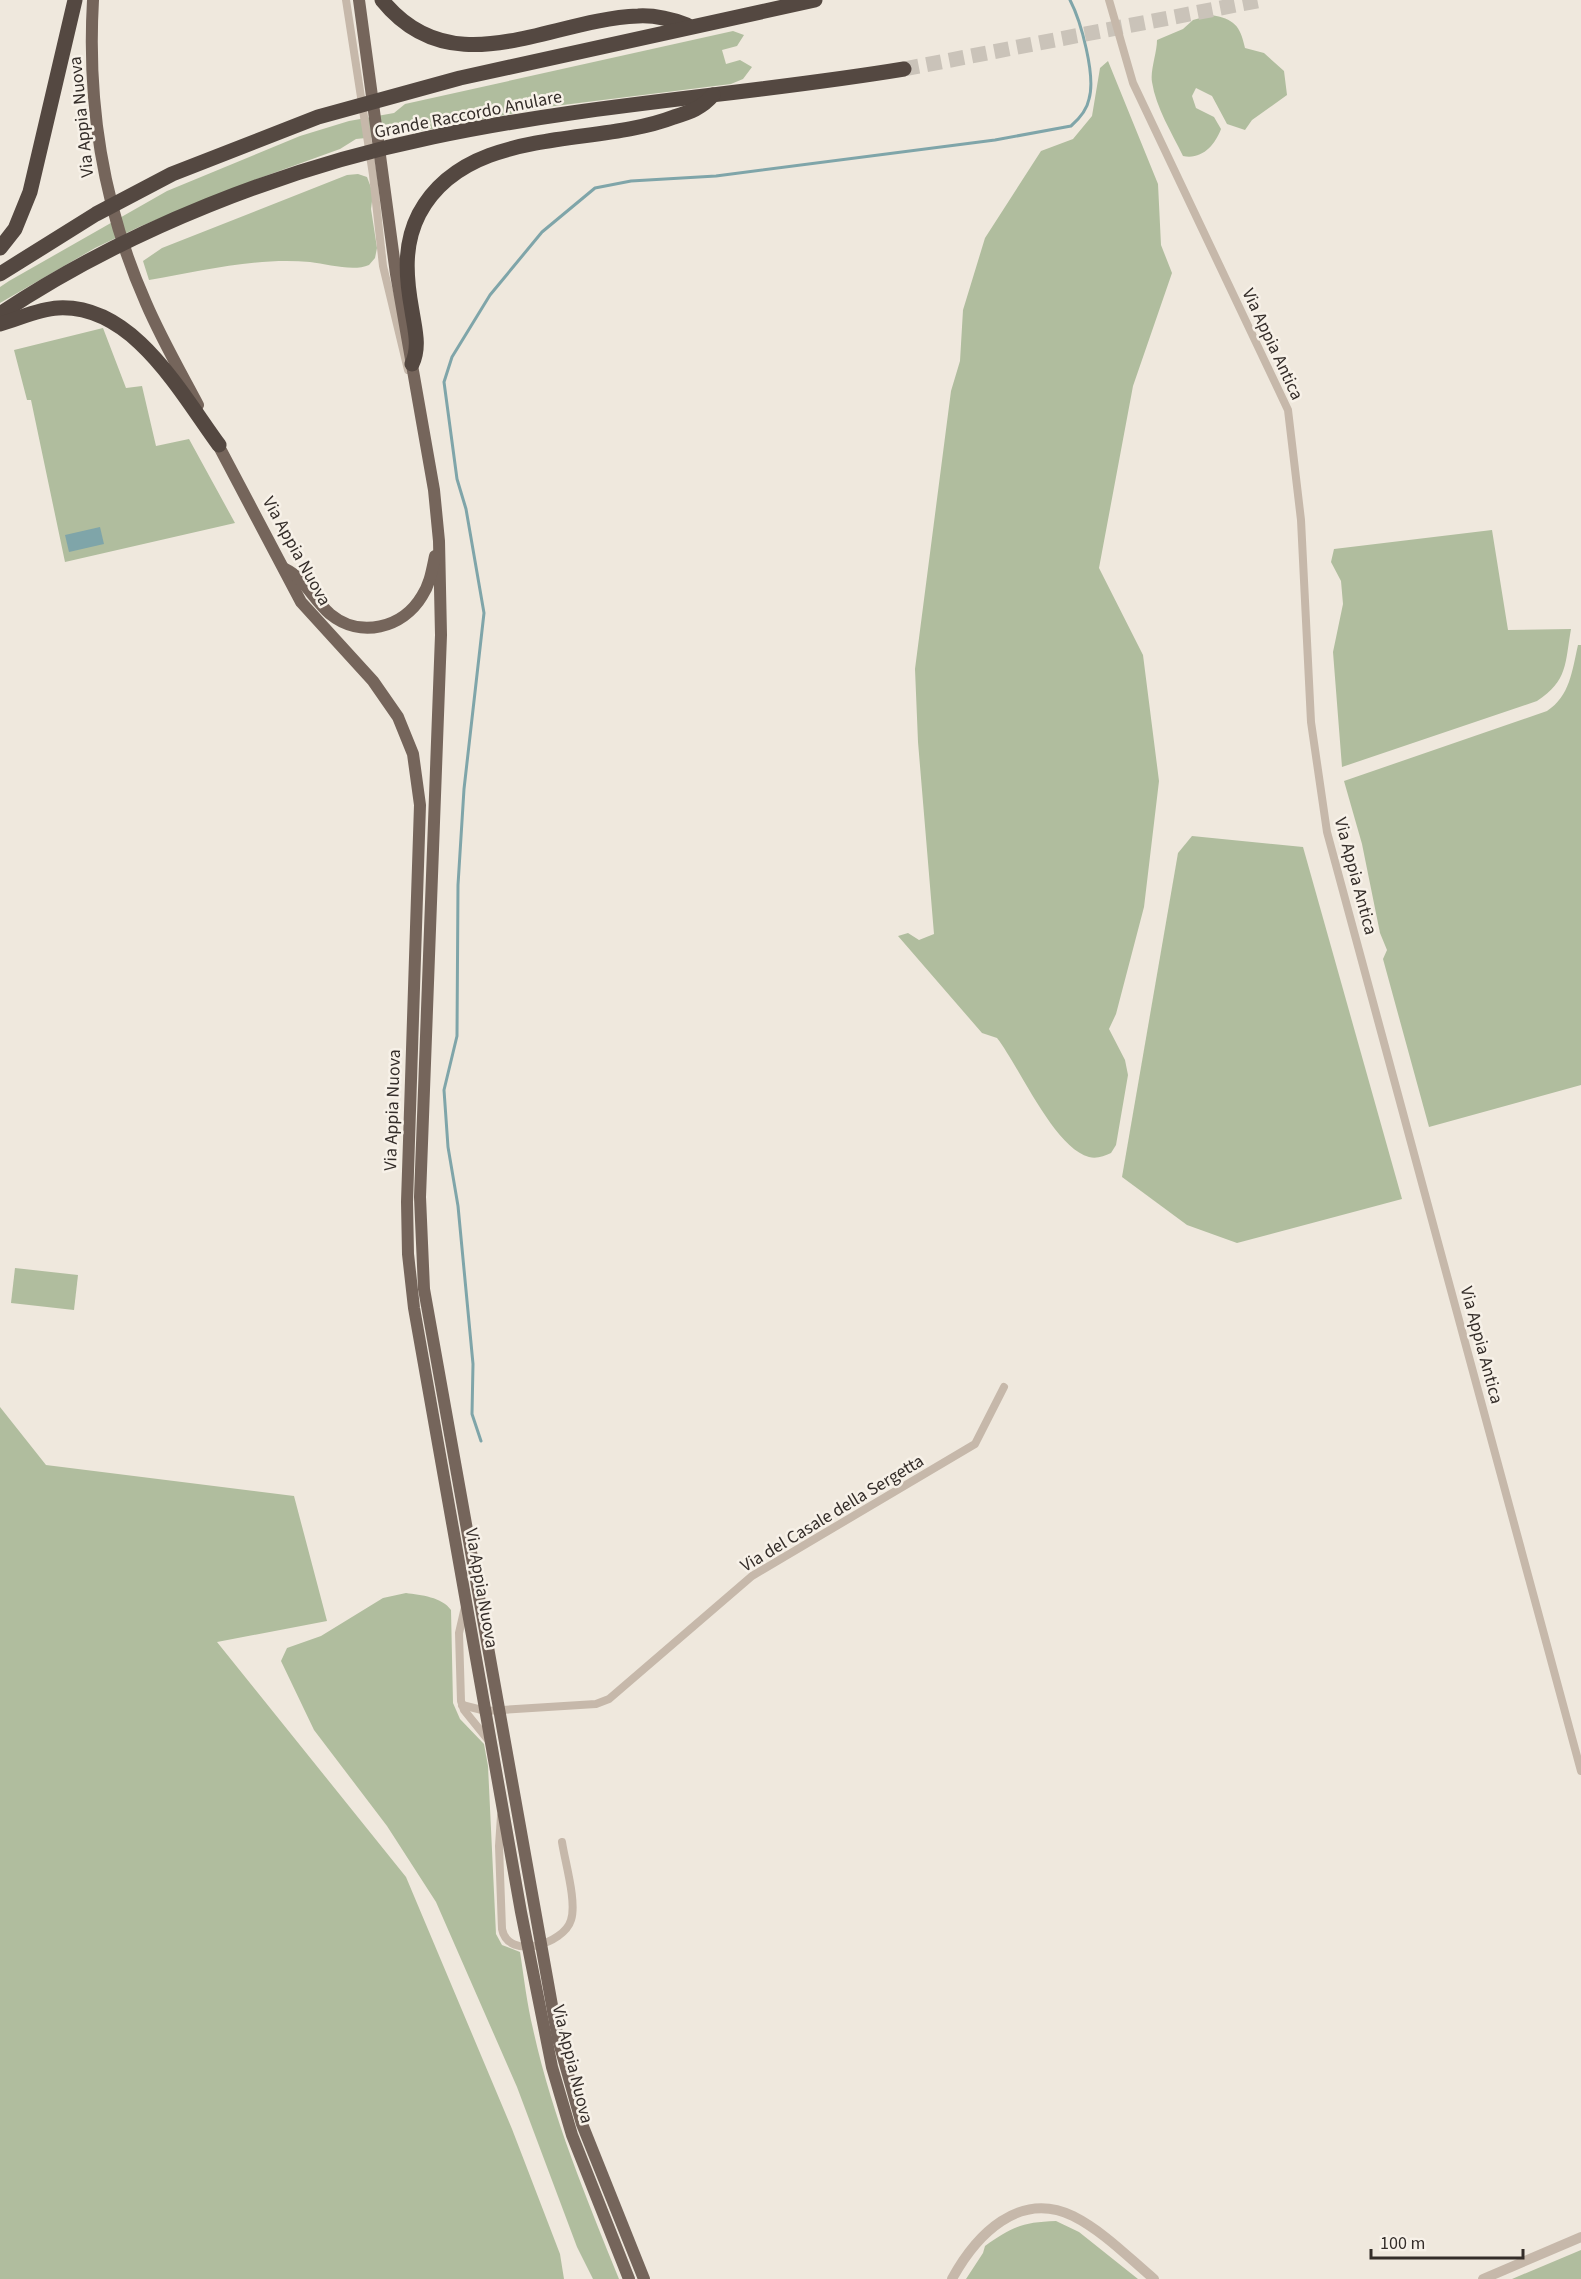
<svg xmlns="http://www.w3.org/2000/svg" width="1581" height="2279" font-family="'Source Sans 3',sans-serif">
  <rect width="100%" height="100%" fill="#efe8dd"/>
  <g fill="#b0bd9e">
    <path d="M1211,15C1234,19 1240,25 1245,48L1264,53L1284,71L1287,95L1252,120L1245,130L1227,124L1212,96L1196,88L1192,96L1196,108L1214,117L1221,129C1215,145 1202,160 1183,156C1172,133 1156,108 1152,82C1150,70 1157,53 1157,40L1183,29L1193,20Z"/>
    <path d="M733,31L744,35L737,46L722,50L726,64L740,60L752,67L743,79L731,84L547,107L406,134L356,139L340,149L257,179L141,226L95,248L0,303V287L9,281L167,191L300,136L349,121L394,113L405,104Z"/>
    <path d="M1108,61L1158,184L1161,245L1172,273L1133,386L1099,568L1143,655L1159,781L1144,907L1116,1014L1109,1029L1125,1060L1128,1075L1116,1145L1111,1153C1104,1156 1097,1159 1089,1157C1054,1148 1019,1066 997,1038L982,1033L898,936L908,933L919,940L934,934L918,742L915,669L951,391L960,361L963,310L985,238L1041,151L1073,139L1092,116L1100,68Z"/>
    <path d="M358,174L367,177L373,193L371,209L377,248L375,258L369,265C353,272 328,264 310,262C257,257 201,271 149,280L143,261L162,248L347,175Z"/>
    <path d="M103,328L126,388L142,386L156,446L189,439L235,523L65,562L31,400H27L14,350Z"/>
    <path d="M1492,530L1508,630L1571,629C1565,663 1568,681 1537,701L1342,767L1333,652L1343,604L1341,581L1331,562L1334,549Z"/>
    <path d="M1578,645H1581V1085L1429,1127L1383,959L1387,950L1380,933L1362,844L1344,781L1547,711C1570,696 1572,671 1578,645Z"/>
    <path d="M1192,836L1303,847L1402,1199L1237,1243L1187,1225L1122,1177L1178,853Z"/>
    <path d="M15,1268L78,1275L74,1310L11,1303Z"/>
    <path d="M0,1407L46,1465L294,1496L327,1621L217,1642L406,1877L512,2129L560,2254L564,2279H0Z"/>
    <path d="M406,1593C421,1595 442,1597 451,1610L453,1703L460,1719L484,1744L488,1766L496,1934L502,1945L520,1952C524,1978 527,2004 533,2029C552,2116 586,2197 619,2279H593L577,2247L517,2087L436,1902L387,1826L314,1730L281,1661L287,1648L321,1636L383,1598Z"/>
    <path d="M1056,2221L1079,2232L1138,2279H966L983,2253L985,2246C1012,2227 1023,2222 1056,2221Z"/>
    <path d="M1581,2250V2279H1512Z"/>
  </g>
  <path fill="#7fa5a9" d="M100,527L104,544L69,552L65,535Z"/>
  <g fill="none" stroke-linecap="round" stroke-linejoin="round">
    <path stroke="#7fa5a9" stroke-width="3" d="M481,1441L472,1414L473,1364L458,1206L448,1147L444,1090L457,1036L458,885L464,789L484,613L466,509L457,479L444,382L452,357L490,295L542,232L595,188L631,181L716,176L995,140L1071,126C1079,119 1087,110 1089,99C1096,76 1081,21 1070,0"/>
    <path stroke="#cac3b9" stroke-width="15" stroke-dasharray="15 8" stroke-linecap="butt" d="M904,69L1262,0"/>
    <g stroke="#c6b8aa" stroke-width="8">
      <path d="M346,0L373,175L383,266L408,370"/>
      <path d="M1109,0L1133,83L1288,410L1301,520L1311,722L1327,832L1581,1771"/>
      <path d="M465,1607L459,1633L461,1701L464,1710L489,1741"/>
      <path d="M462,1705L486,1711L596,1704L609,1699L752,1576L975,1444L1004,1387"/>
      <path d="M501,1816L499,1846L502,1929C508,1961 564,1944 571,1920C577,1902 565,1862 562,1842"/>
    </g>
    <g stroke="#c6b8aa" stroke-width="10">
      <path d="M952,2279C976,2235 1019,2190 1073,2216C1103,2231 1129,2258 1154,2279"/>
      <path d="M1483,2279L1581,2237"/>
    </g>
    <g stroke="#75655b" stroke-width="12">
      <path d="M93,0C87,104 104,208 146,303C161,338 180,371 198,405"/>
      <path d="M359,0L396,274L434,490L439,541L441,635L420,1197L424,1289L558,2039L582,2124L644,2279"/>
      <path d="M215,439L301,602L373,681L398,717L413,754L420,805L407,1202L408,1254L414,1308L521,1912L552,2067L572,2135L629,2279"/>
      <path d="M285,569C304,578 314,600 330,614C360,639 403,628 422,596C430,584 432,570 435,556"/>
    </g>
    <g stroke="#544841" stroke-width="15">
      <path d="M382,0C453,88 549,19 638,16C655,15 671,19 687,25"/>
      <path d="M0,248L15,229L30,192L75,0"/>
      <path d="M0,274L96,214L172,174L318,117L460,78L815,0"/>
      <path d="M0,314C127,229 284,168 433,137C588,104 747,95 904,69"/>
      <path d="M0,324C19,319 38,309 58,308C133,304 180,392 219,445"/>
      <path d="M412,364C420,347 415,330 412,311C406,278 403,245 419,214C467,124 594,148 674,117C690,112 702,108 713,95"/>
    </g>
  </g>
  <g text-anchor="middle" stroke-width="5" stroke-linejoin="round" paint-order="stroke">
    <g font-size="18" fill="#342d29" stroke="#f7f1e8">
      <text transform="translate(468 114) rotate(-11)" y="6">Grande Raccordo Anulare</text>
      <text transform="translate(81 117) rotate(-96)" y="6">Via Appia Nuova</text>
      <text transform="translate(1273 344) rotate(65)" y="6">Via Appia Antica</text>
      <text transform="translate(297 551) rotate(61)" y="6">Via Appia Nuova</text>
      <text transform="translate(1356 876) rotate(75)" y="6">Via Appia Antica</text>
      <text transform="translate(392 1110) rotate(-88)" y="6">Via Appia Nuova</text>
      <text transform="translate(1482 1345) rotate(75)" y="6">Via Appia Antica</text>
      <text transform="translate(832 1513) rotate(-31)" y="6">Via del Casale della Sergetta</text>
      <text transform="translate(482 1588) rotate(80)" y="6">Via Appia Nuova</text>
      <text transform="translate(573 2064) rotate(76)" y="6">Via Appia Nuova</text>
    </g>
  </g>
  <path d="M1371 2249v9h152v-9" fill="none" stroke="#342d29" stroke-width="3"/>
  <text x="1380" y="2249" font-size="18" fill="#342d29" stroke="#f7f1e8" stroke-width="4.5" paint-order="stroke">100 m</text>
</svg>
